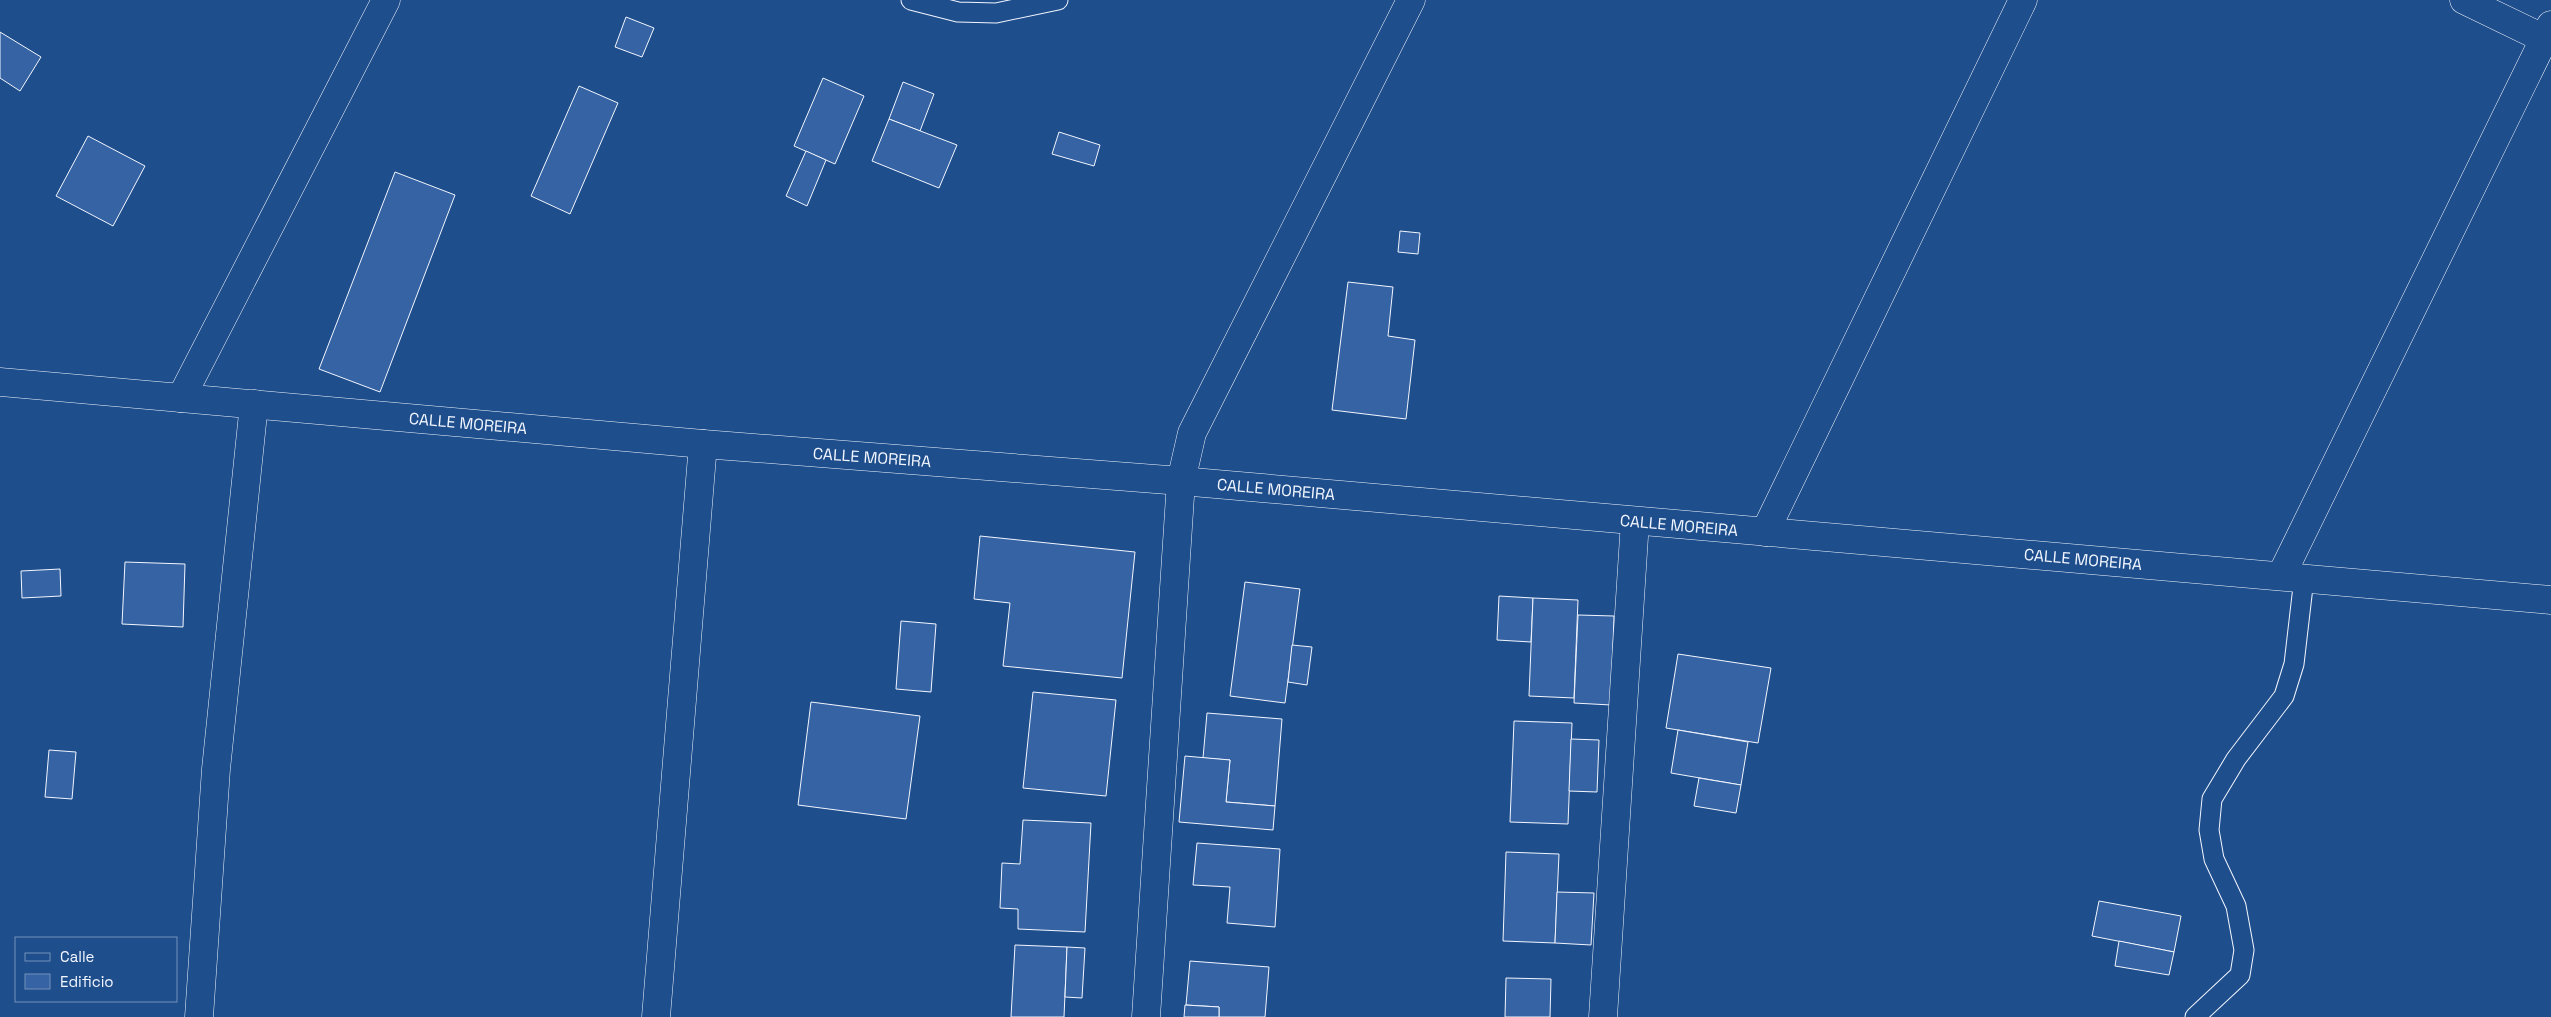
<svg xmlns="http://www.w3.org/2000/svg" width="2551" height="1017" font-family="'Space Grotesk',sans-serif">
  <rect width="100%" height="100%" fill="#1f4e8c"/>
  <g fill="#3563a3" stroke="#f2f6ff">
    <path d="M626,17L654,28L642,57L615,47Z"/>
    <path d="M0,32L41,57L20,91L0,78Z"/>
    <path d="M823,78L864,96L835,164L794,146Z"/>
    <path d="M903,82L934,94L920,131L889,119Z"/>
    <path d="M579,86L618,103L570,214L531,196Z"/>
    <path d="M889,119L957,145L939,188L872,161Z"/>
    <path d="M1059,132L1100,145L1094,166L1052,154Z"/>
    <path d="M88,136L145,166L113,226L56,196Z"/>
    <path d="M806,151L826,160L807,206L786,196Z"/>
    <path d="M395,172L455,195L380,392L319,369Z"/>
    <path d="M1400,231L1420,233L1418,254L1398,252Z"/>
    <path d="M1348,282L1393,287L1388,336L1415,340L1406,419L1332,410Z"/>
    <path d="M980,536L1135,552L1122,678L1003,666L1010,603L974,599Z"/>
    <path d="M125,562L185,564L183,627L122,624Z"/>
    <path d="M60,569L61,596L22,598L21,571Z"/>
    <path d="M1245,582L1300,589L1285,703L1230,696Z"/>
    <path d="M1499,596L1533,598L1531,642L1497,640Z"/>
    <path d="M1533,598L1578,600L1574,698L1529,696Z"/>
    <path d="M1578,615L1614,616L1611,705L1574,703Z"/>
    <path d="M901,621L936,624L931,692L896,689Z"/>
    <path d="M1292,645L1312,647L1307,685L1288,682Z"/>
    <path d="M1678,654L1771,668L1758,743L1666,728Z"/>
    <path d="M1033,692L1116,700L1106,796L1023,788Z"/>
    <path d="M811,702L920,716L906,819L798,805Z"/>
    <path d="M1207,713L1282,719L1275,806L1226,802L1230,760L1203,758Z"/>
    <path d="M1514,721L1572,723L1568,824L1510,822Z"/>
    <path d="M1678,730L1748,742L1741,785L1671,773Z"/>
    <path d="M1571,739L1599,740L1597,792L1569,791Z"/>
    <path d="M49,750L76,752L72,799L45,797Z"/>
    <path d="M1185,756L1230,760L1226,802L1275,806L1273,830L1179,822Z"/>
    <path d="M1699,778L1741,785L1736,813L1694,806Z"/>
    <path d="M1023,820L1091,823L1085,932L1018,929V909L1000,908L1002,863L1020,864Z"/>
    <path d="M1197,843L1280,849L1275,927L1227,923L1230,887L1193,885Z"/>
    <path d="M1506,852L1559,854L1555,943L1503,941Z"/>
    <path d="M1557,892L1594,893L1591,945L1555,943Z"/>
    <path d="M2099,901L2181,916L2174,952L2092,936Z"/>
    <path d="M2119,941L2174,952L2169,975L2115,966Z"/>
    <path d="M1015,945L1067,947L1064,1017H1011Z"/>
    <path d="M1067,947L1085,948L1082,998L1065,997Z"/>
    <path d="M1190,961L1269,967L1265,1017H1219V1007L1186,1005Z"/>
    <path d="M1506,978L1551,979L1550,1017H1505Z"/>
    <path d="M1185,1005L1219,1007V1017H1184Z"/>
  </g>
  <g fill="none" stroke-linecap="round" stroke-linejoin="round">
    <defs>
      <g id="service">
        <path d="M911,0L958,12L996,13L1058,0"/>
        <path d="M2195,1017L2240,975L2244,950L2236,906L2214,859L2209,830L2212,799L2236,759L2284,696L2294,664L2304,578"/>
      </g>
      <g id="minor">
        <path d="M2464,0L2551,42"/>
        <path d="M0,382L703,444L1181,481L2551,600"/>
        <path d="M181,398L386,0"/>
        <path d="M1765,532L2023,0"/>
        <path d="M2281,576L2551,25"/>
        <path d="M199,1017L216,769L254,404"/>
        <path d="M656,1017L703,444"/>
        <path d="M1146,1017L1181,481L1192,433L1411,0"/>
        <path d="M1603,1017L1635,521"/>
      </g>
    </defs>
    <use href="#service" stroke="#f2f6ff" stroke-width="21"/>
    <use href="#minor" stroke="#f2f6ff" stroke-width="29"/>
    <use href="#service" stroke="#1f4e8c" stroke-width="19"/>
    <use href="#minor" stroke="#1f4e8c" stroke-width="28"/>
  </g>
  <g text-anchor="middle" stroke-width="4" stroke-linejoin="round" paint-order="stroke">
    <g font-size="16" fill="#f2f6ff" stroke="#1f4e8c">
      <text transform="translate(468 423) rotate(5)" y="6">CALLE MOREIRA</text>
      <text transform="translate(872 457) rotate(4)" y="6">CALLE MOREIRA</text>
      <text transform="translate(1276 489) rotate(5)" y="6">CALLE MOREIRA</text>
      <text transform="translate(1679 525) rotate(5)" y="6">CALLE MOREIRA</text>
      <text transform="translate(2083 559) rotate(5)" y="6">CALLE MOREIRA</text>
    </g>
  </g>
  <rect x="15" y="937" width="162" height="65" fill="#1f4e8c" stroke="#7391ba"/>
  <rect x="25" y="953" width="25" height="8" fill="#1f4e8c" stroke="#7391ba"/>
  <text x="60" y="962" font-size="15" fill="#f2f6ff">Calle</text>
  <rect x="25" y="974" width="25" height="15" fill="#3563a3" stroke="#7391ba"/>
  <text x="60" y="987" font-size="15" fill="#f2f6ff">Edificio</text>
</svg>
